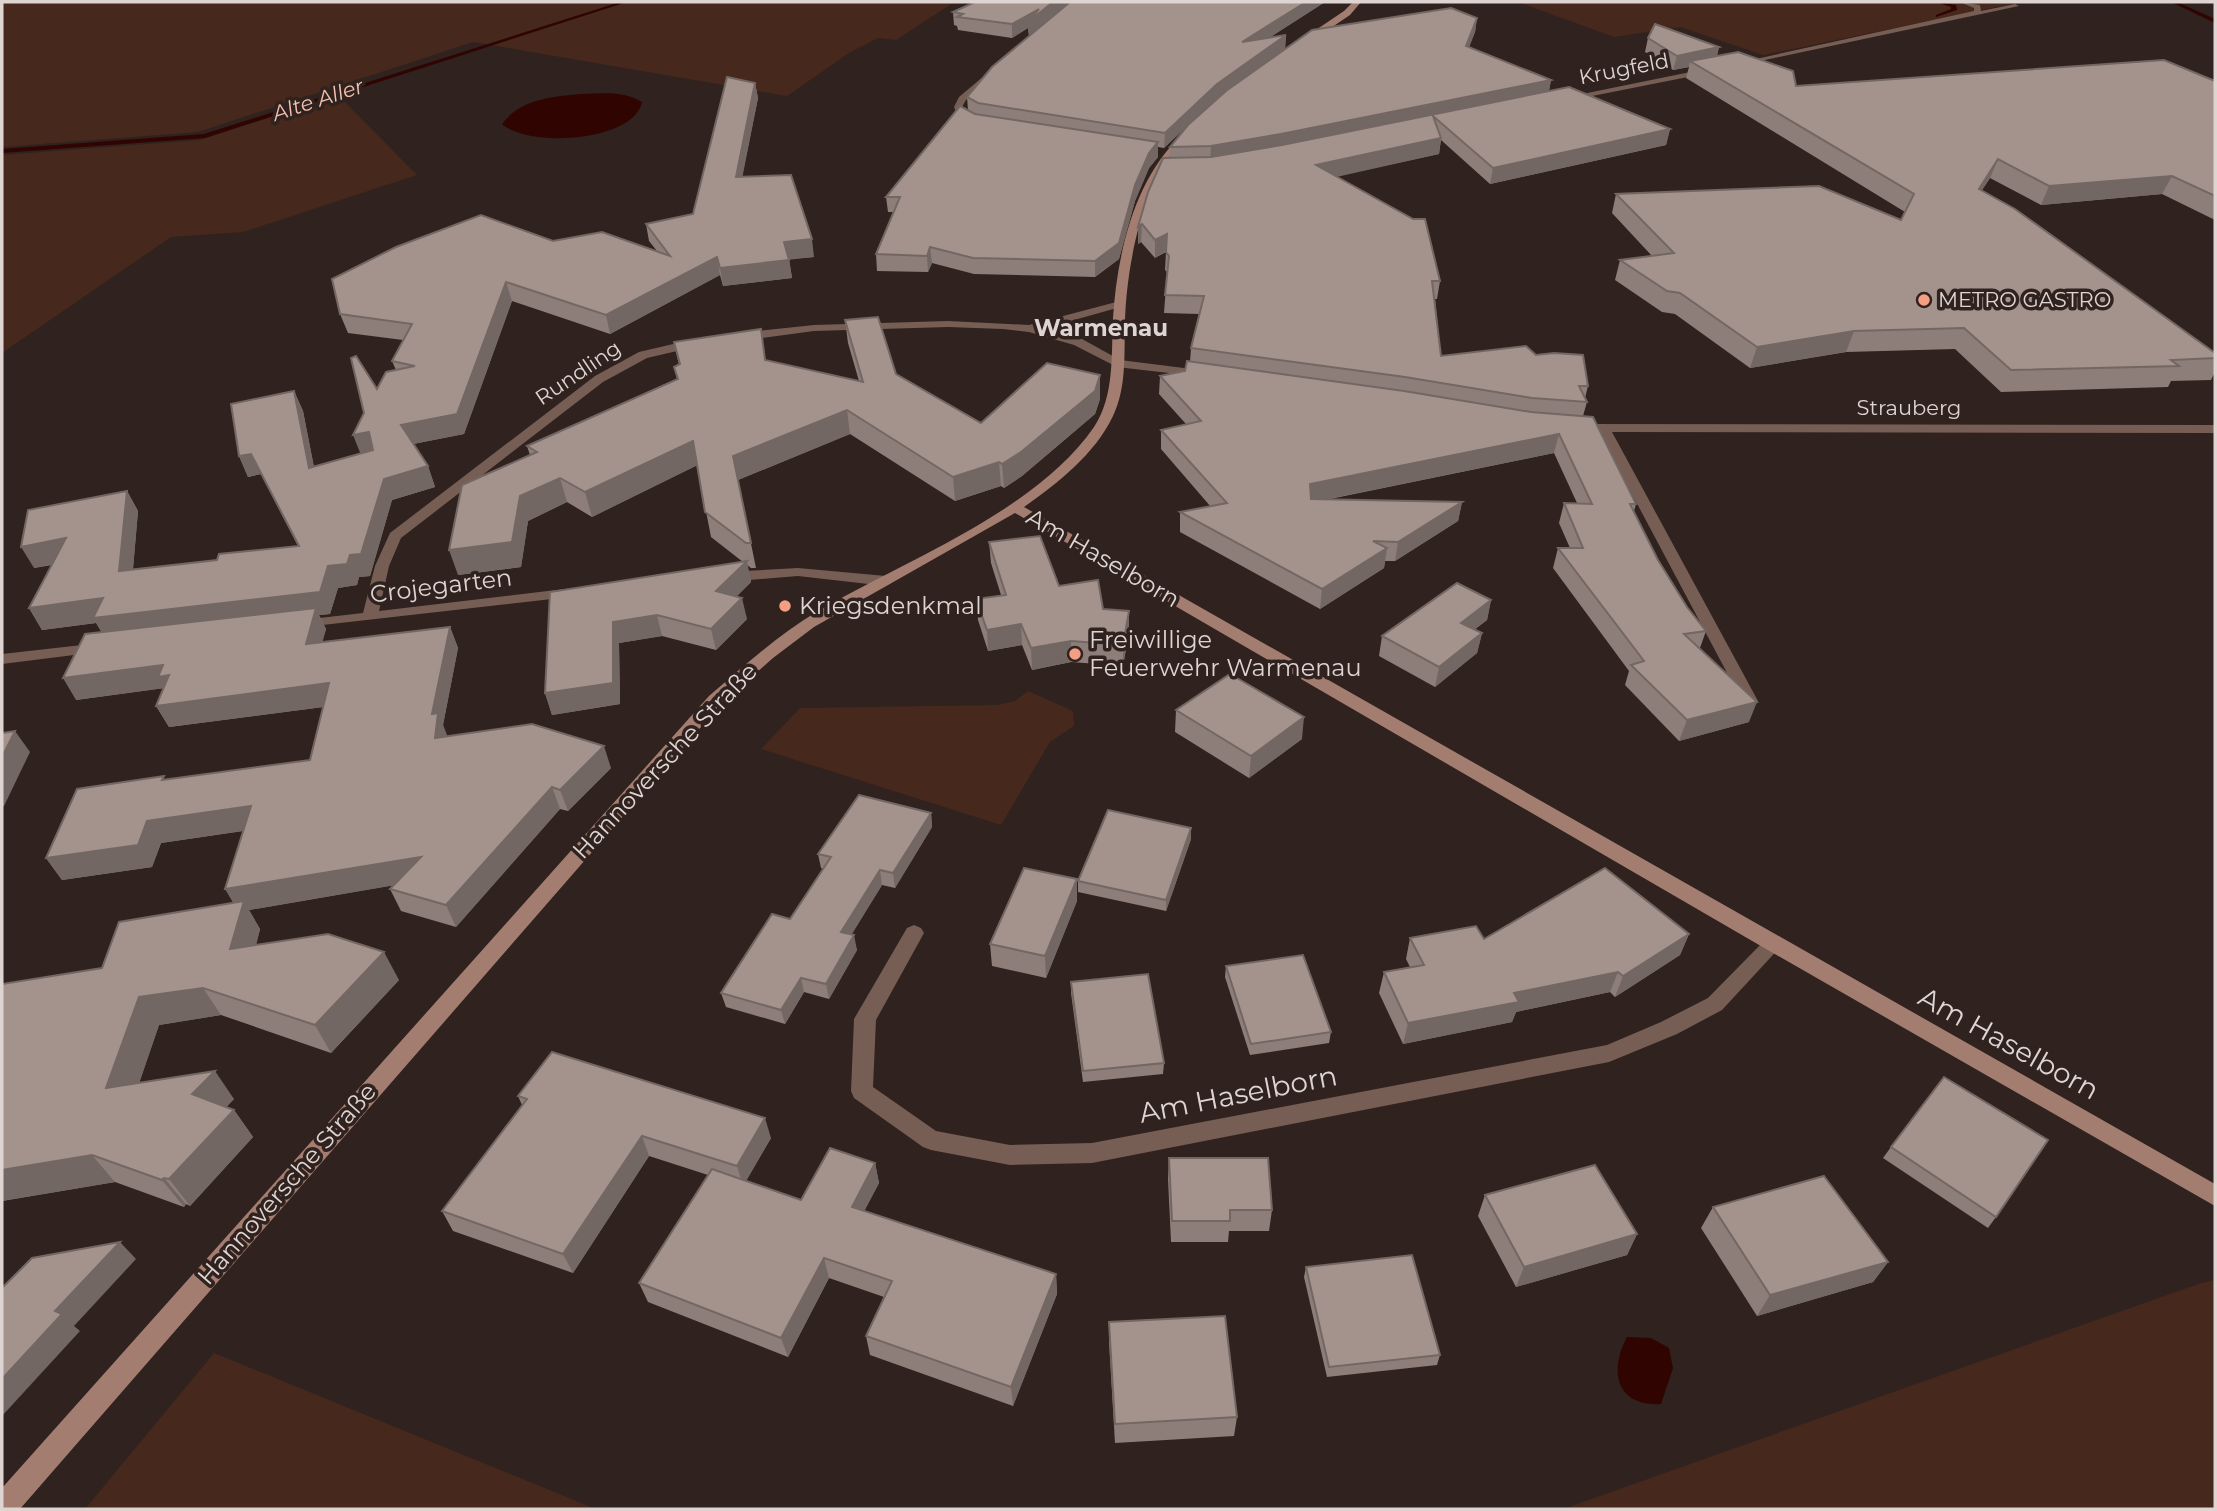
<svg xmlns="http://www.w3.org/2000/svg" width="2217" height="1511" font-family="Montserrat,sans-serif">
  <rect width="100%" height="100%" fill="#30221e"/>
  <g fill="#46281d">
    <path d="M2,2H943L953,3L896,40L878,38L849,53L787,96L473,42L198,132L2,147Z"/>
    <path d="M1518,2H2021L1763,55L1680,27L1614,37Z"/>
    <path d="M338,95L417,175L243,232L171,237L2,353V155L200,140Z"/>
    <path d="M1028,691L1073,711L1074,726L1050,742L1001,825L761,749L800,708L997,705L1015,701Z"/>
    <path d="M2215,1280V1509H1563L2201,1283Z"/>
    <path d="M214,1353L596,1509H85Z"/>
  </g>
  <g fill="#300400">
    <path d="M583,94C603,93 625,91 642,102C634,142 528,148 502,124C520,99 554,96 583,94Z"/>
    <path d="M1627,1337L1651,1338L1669,1348L1673,1368L1661,1404C1617,1407 1608,1372 1627,1337Z"/>
  </g>
  <g fill="none" stroke-linecap="round" stroke-linejoin="round">
    <g fill="#300400" fill-rule="evenodd">
      <path d="M620,2H627L205,138L2,153V149L204,134Z"/>
      <path d="M1937,2L1956,5L1957,10L1936,17V15L1951,9V7Z"/>
      <path d="M2171,2H2177L2215,19V23Z"/>
    </g>
    <g fill="#765e55" fill-rule="evenodd">
      <path d="M1960,2L1980,5L1981,11L2015,4L2019,6L1737,66L1733,64L1974,11V8Z"/>
      <path d="M1710,68L1713,72L1562,102L1558,99Z"/>
      <path d="M991,70L998,72L966,100L962,107L965,113L980,120V124L958,117L954,107L959,97Z"/>
      <path d="M1120,301L1124,302V306L1042,329L1082,339L1120,360L1208,371L1212,372V378L1117,367L1074,345L1029,332L1003,329L948,327L814,331L740,341L734,337L740,333L814,325L948,321L1029,325Z"/>
      <path d="M699,338L703,339V345L647,358L603,382L401,538L389,566L379,611L573,588L581,593L578,596L296,628L294,625L296,622L302,620L363,613L375,566L390,533L595,376L639,352Z"/>
      <path d="M1578,424L2215,425V433L1612,432L1758,701L1750,706L1742,701L1599,432L1573,431L1571,428Z"/>
      <path d="M798,568L886,576L894,581L886,586L798,576L726,582L718,577L726,572Z"/>
      <path d="M100,643L108,648L106,651L2,664V654Z"/>
      <path d="M914,925L921,928L924,933L876,1020L873,1087L936,1131L1010,1145L1092,1143L1607,1045L1661,1022L1708,998L1766,939L1773,936L1780,939L1783,944L1722,1010L1677,1034L1609,1062L1092,1163L1010,1165L931,1150L923,1147L854,1098L851,1091L854,1019L907,928Z"/>
    </g>
    <g fill="#a37d70" fill-rule="evenodd">
      <path d="M1353,2H1361L1350,15L1307,44H1301V40L1344,11Z"/>
      <path d="M1183,134L1191,136C1182,145 1172,152 1165,163C1139,203 1126,275 1125,322C1124,353 1127,387 1113,416C1095,454 1058,483 1024,507L2215,1184V1206L1766,949L1015,513L814,627L773,658L721,704L20,1509H2V1488L709,696C744,666 778,635 818,611C906,560 1035,512 1094,427C1115,395 1111,355 1113,318C1117,255 1134,178 1183,134Z"/>
    </g>
  </g>
  <g fill="#8d7e79">
    <path d="M975,2H1069L1029,36L1028,28L1012,38L958,30L957,26L954,25L953,12Z"/>
    <path d="M1070,2H1325L1269,38L1286,35L1285,49L1216,99L1189,124L1477,18L1475,32L1469,47L1551,80L1549,91L1670,129L1666,145L1490,184L1441,140L1439,154L1336,176L1440,281L1437,299H1435L1441,356L1536,355L1588,386L1585,398L1587,402L1583,416L1636,504L1634,511L1658,560L1687,607L1706,631L1700,648L1749,722L1679,741L1625,685L1629,671L1553,568L1558,548H1570L1559,523L1564,503H1577L1554,453L1325,500L1462,502L1458,521L1395,561H1385L1384,568L1320,609L1180,532V512L1211,507L1161,449V430L1186,424L1159,394L1160,376L1185,371L1190,362L1191,348L1199,314L1164,313L1167,272L1165,270L1166,252L1155,258L1141,242L1138,244V227L1170,158V147L1188,125L1164,148L1158,147V157L1149,168L1135,201L1119,259L1095,277L974,274L932,263L928,272L877,271L876,254L894,212H888L886,197L968,110L967,97Z"/>
    <path d="M1648,38L1719,47L1717,56L1796,86L2215,81V220L2162,194L2041,205L1990,178L1982,190L2215,353V372L2211,380L2171,381L2168,387L2001,392L1955,349L1846,352L1750,368L1675,314L1662,312L1615,280L1620,260L1652,256L1612,213L1616,194L1901,220L1905,212L1686,78L1689,67L1673,70L1645,52Z"/>
    <path d="M755,83L758,98L742,177L814,257L789,259L792,278L723,286L720,275L610,334L512,301L464,434L413,444L428,466L435,487L392,500L370,576L359,577L357,585L338,588L330,614L319,615L326,629L322,642L450,627L458,648L443,725L447,737L611,768L568,811L560,809L456,927L401,911L390,889L394,885L249,910L260,929L256,945L399,980L331,1053L221,1015L159,1025L139,1083L234,1099L226,1107L234,1110L253,1137L190,1206L186,1204L184,1207L115,1182L2,1201L102,968L233,903L243,831L161,843L152,867L62,880L46,858L166,780L310,760L323,707L169,727L156,706L164,688L76,700L102,632L96,623L42,630L29,608L52,565L34,568L127,491L138,511L133,569L217,560L298,546L261,474L248,477L239,456L294,391L303,411L314,467L360,454L377,389L396,370L392,361L403,340L348,333L340,314L553,241L657,251L649,241L646,224L693,214Z"/>
    <path d="M845,320L896,374L981,423L1100,399L1095,414L1022,476L1004,488L1001,486L955,501L850,434L738,480L756,568H751L747,565L751,582L736,597L747,619L716,650L662,636L619,643L620,704L552,715L545,693L550,592L743,562L711,537L697,465L592,517L567,502L528,521L521,567L458,575L530,455L527,446L677,379L674,367L679,365L674,342L766,360L859,381L848,343Z"/>
    <path d="M989,542L1059,586L1103,609L1129,611V632L1123,666L1071,662L1032,670L1022,645L988,651L978,620L976,599L1001,595L991,563Z"/>
    <path d="M1491,600L1487,620L1474,630L1482,633L1477,653L1435,687L1379,656L1382,636Z"/>
    <path d="M1176,710L1302,739L1249,778L1175,732Z"/>
    <path d="M931,813L932,827L895,888L882,885L851,935L857,950L829,999L804,992L785,1024L726,1007L721,993L790,919L823,869L821,868L818,854Z"/>
    <path d="M1191,839L1166,911L1078,892V881Z"/>
    <path d="M1077,879V901L1046,978L992,966L990,944Z"/>
    <path d="M1689,934L1680,955L1615,997L1610,992L1516,1012L1512,1022L1403,1044L1379,993L1384,972L1410,967L1406,959L1410,938L1484,939Z"/>
    <path d="M1226,966L1331,1032L1329,1043L1250,1055L1225,977Z"/>
    <path d="M1071,982L1164,1063L1163,1074L1083,1082L1071,993Z"/>
    <path d="M518,1096L771,1138L746,1181L801,1200L875,1163L879,1183L864,1211L1056,1274L1057,1294L1013,1406L870,1355L866,1336L884,1297L829,1278L788,1357L648,1302L639,1283L708,1175L649,1156L573,1273L453,1231L442,1211L522,1105Z"/>
    <path d="M1891,1147L1996,1217L1988,1228L1883,1158Z"/>
    <path d="M1169,1158L1272,1210L1269,1231H1229L1228,1242H1171L1168,1179Z"/>
    <path d="M1485,1195L1637,1234L1627,1255L1516,1287L1478,1216Z"/>
    <path d="M1713,1207L1888,1262L1873,1282L1757,1316L1701,1228Z"/>
    <path d="M1306,1267L1440,1355L1437,1365L1327,1377L1304,1277Z"/>
    <path d="M1109,1322L1237,1417L1234,1436L1115,1443L1109,1342Z"/>
  </g>
  <g fill="#736763">
    <path d="M1053,2H1069L1029,36L1028,28L1012,38V24Z"/>
    <path d="M1306,2H1325L1241,56L1242,42Z"/>
    <path d="M1477,18L1475,32L1464,60L1466,46Z"/>
    <path d="M1286,35L1285,49L1216,99L1164,148L1165,133L1217,84Z"/>
    <path d="M1719,47L1715,61H1690L1689,67L1673,70L1677,56Z"/>
    <path d="M1551,80L1548,95L1433,116L1210,162L1211,146Z"/>
    <path d="M755,83L758,98L739,194L736,177Z"/>
    <path d="M1670,129L1666,145L1490,184L1493,168Z"/>
    <path d="M1441,138L1439,154L1314,182L1316,165Z"/>
    <path d="M1158,142V157L1149,168L1135,201L1119,259L1095,277V261L1135,185L1149,153Z"/>
    <path d="M1998,159L1990,178L1971,207L1979,189Z"/>
    <path d="M2172,176L2162,194L2041,205L2049,186Z"/>
    <path d="M1142,224L1141,242L1138,244V227Z"/>
    <path d="M1167,234L1166,251L1155,258V240Z"/>
    <path d="M812,239L814,257L787,260L784,242Z"/>
    <path d="M930,247L932,263L928,272L927,256Z"/>
    <path d="M717,257L720,275L610,334L606,315Z"/>
    <path d="M789,260L792,278L723,286L720,268Z"/>
    <path d="M506,282L512,301L464,434L408,445L401,425Z"/>
    <path d="M1854,331L1846,352L1750,368L1757,347Z"/>
    <path d="M1100,375V399L1095,414L1022,476L1004,488L1002,464Z"/>
    <path d="M294,391L303,411L318,489L309,468Z"/>
    <path d="M847,410L850,434L738,480L733,456Z"/>
    <path d="M369,432L376,452L361,455L353,435Z"/>
    <path d="M1559,434L1554,453L1308,503L1310,484Z"/>
    <path d="M693,441L698,465L592,517L585,492Z"/>
    <path d="M251,454L261,474L248,477L239,456Z"/>
    <path d="M999,462L1001,486L955,501L953,477Z"/>
    <path d="M428,466L435,487L392,500L370,576L359,577L357,585L338,588L330,614L319,615L326,629L316,666L106,640L96,623L42,630L29,608L328,566L350,555L384,479Z"/>
    <path d="M560,478L567,502L528,521L521,567L458,575L449,550L520,496Z"/>
    <path d="M127,491L138,511L131,592L119,571Z"/>
    <path d="M1462,502L1458,521L1395,561L1398,542Z"/>
    <path d="M66,538L78,559L34,568L21,547Z"/>
    <path d="M1387,548L1384,568L1320,609L1322,589Z"/>
    <path d="M747,561L751,582L720,612L716,591Z"/>
    <path d="M742,598L747,619L716,650L711,629Z"/>
    <path d="M1491,600L1487,620L1457,643L1461,623Z"/>
    <path d="M1129,611V632L1123,666V645Z"/>
    <path d="M657,615L662,636L619,643L620,704L552,715L545,693L613,622Z"/>
    <path d="M1021,624L1022,645L988,651L987,630Z"/>
    <path d="M450,627L458,648L443,725L447,735L444,760L435,738L432,714Z"/>
    <path d="M1482,633L1477,653L1435,687L1439,667Z"/>
    <path d="M1071,641V662L1032,670L1031,648Z"/>
    <path d="M163,665L181,697L165,688L76,700L63,678Z"/>
    <path d="M329,683L339,705L169,727L156,706Z"/>
    <path d="M1757,702L1749,722L1679,741L1687,720Z"/>
    <path d="M1304,717L1302,739L1249,778L1251,756Z"/>
    <path d="M15,731L30,752L4,806H2V757Z"/>
    <path d="M604,746L611,768L568,811L560,790Z"/>
    <path d="M552,787L560,809L456,927L446,905Z"/>
    <path d="M251,806L263,828L161,843L152,867L62,880L46,858L147,821Z"/>
    <path d="M931,813L932,827L895,888L893,873Z"/>
    <path d="M1191,828V839L1166,911V900Z"/>
    <path d="M421,857L431,879L249,910L260,929L248,977L230,949L238,911L225,889Z"/>
    <path d="M880,870L882,885L844,947L841,932Z"/>
    <path d="M1077,879V901L1046,978L1045,956Z"/>
    <path d="M1689,934L1680,955L1615,997L1623,976Z"/>
    <path d="M854,935L857,950L829,999L826,984Z"/>
    <path d="M384,952L399,980L331,1053L315,1025Z"/>
    <path d="M1618,972L1610,992L1516,1012L1512,1022L1403,1044L1408,1023L1514,993Z"/>
    <path d="M801,978L804,992L785,1024L781,1010Z"/>
    <path d="M203,988L221,1015L159,1025L128,1116L106,1088L139,997Z"/>
    <path d="M215,1071L234,1099L212,1122L192,1094Z"/>
    <path d="M234,1110L253,1137L190,1206L169,1179Z"/>
    <path d="M765,1118L771,1138L743,1186L737,1166Z"/>
    <path d="M642,1136L649,1156L573,1273L563,1254Z"/>
    <path d="M92,1155L115,1182L2,1201V1170Z"/>
    <path d="M875,1163L879,1183L856,1227L852,1207Z"/>
    <path d="M164,1178L186,1204L184,1207L162,1180Z"/>
    <path d="M1637,1234L1627,1255L1516,1287L1524,1267Z"/>
    <path d="M120,1242L136,1259L74,1326L80,1331L2,1416V1379L55,1311Z"/>
    <path d="M824,1258L829,1278L788,1357L781,1338Z"/>
    <path d="M1888,1262L1873,1282L1757,1316L1770,1295Z"/>
    <path d="M1056,1274L1057,1294L1013,1406L1011,1387Z"/>
  </g>
  <g fill="#a4938d" stroke="#736763" stroke-width="2">
    <path d="M975,2H1053L1028,22L1039,9L1012,24L957,17L963,14L953,12Z"/>
    <path d="M1070,2H1306L1242,42L1286,35L1217,84L1165,133L978,103L967,97L992,67Z"/>
    <path d="M1451,8L1477,18L1466,46L1551,80L1281,134L1211,146L1170,147L1188,125L1226,91L1312,30Z"/>
    <path d="M1655,24L1719,47L1677,56L1648,38Z"/>
    <path d="M1738,52L1793,71L1796,86L2164,60L2215,81V196L2172,176L2049,186L1998,159L1979,189L2015,209L2215,353V358L2171,360L2179,366L2011,370L1964,328L1854,331L1757,347L1680,293L1667,291L1620,260L1674,253L1616,194L1819,186L1901,220L1914,194L1690,61Z"/>
    <path d="M727,77L755,83L736,177L791,175L812,239L784,242L789,260L720,268L717,257L606,315L506,282L457,414L401,425L428,466L384,479L361,554L350,555L347,564L328,566L320,592L93,618L103,598L29,608L66,538L21,547L28,510L127,491L119,571L217,560L219,554L299,546L251,454L239,456L231,404L294,391L309,468L373,450L369,432L353,435L364,413L351,358L356,356L377,389L386,372L415,366L392,361L412,324L340,314L332,279L396,247L481,215L553,241L602,232L670,256L646,224L693,214Z"/>
    <path d="M1569,87L1670,129L1493,168L1433,116L1441,138L1316,165L1413,219H1425L1440,281H1432L1441,356L1526,346L1536,355L1554,353L1583,355L1588,386H1579L1587,402L1532,398L1405,377L1191,348L1204,296L1165,295L1169,256L1166,252L1167,234L1155,240L1142,224L1138,227L1148,192L1163,158L1211,157L1282,145Z"/>
    <path d="M960,106L975,114L1158,142L1149,153L1135,185L1119,243L1095,261L973,258L930,247L927,256L876,254L900,197H886Z"/>
    <path d="M878,317L896,374L981,423L1047,363L1100,375L1095,391L1021,452L1002,464L999,462L953,477L847,410L733,456L751,543H746L705,512L693,441L585,492L560,478L520,496L512,542L449,550L462,485L537,452L527,446L678,379L674,367L680,364L674,342L761,329L765,360L863,382L845,320Z"/>
    <path d="M1187,361L1404,391L1531,412L1593,417L1636,504H1630L1658,560L1687,607L1706,631L1684,634L1757,702L1687,720L1631,665L1644,661L1558,548H1583L1564,503L1592,504L1559,434L1310,484L1311,499L1462,502L1398,542L1373,541L1387,548L1322,589L1180,512L1227,503L1161,430L1201,421L1160,376L1185,371Z"/>
    <path d="M1040,536L1059,586L1098,580L1103,609L1129,611L1123,645L1071,641L1031,648L1021,624L987,630L976,599L1006,595L989,542Z"/>
    <path d="M747,561L716,591L742,598L711,629L657,615L613,622V683L545,693L550,592Z"/>
    <path d="M1457,583L1491,600L1461,623L1482,633L1439,667L1382,636Z"/>
    <path d="M316,608L306,644L450,627L432,714L438,713L435,738L532,724L604,746L560,790L552,787L446,905L390,889L421,857L225,889L251,806L147,821L138,845L46,858L77,789L164,776L162,780L310,760L329,683L156,706L169,675L158,677L163,665L63,678L85,634Z"/>
    <path d="M1230,674L1304,717L1251,756L1176,710Z"/>
    <path d="M15,731L2,757V733Z"/>
    <path d="M859,795L931,813L893,873L880,870L841,932L854,935L826,984L801,978L781,1010L721,993L772,914L790,919L831,857L818,854Z"/>
    <path d="M1108,810L1191,828L1166,900L1078,881Z"/>
    <path d="M1024,868L1077,879L1045,956L990,944Z"/>
    <path d="M1605,868L1689,934L1623,976L1618,972L1514,993L1519,1002L1408,1023L1384,972L1424,965L1410,938L1476,926L1484,939Z"/>
    <path d="M244,901L230,949L328,934L384,952L315,1025L203,988L139,997L106,1088L215,1071L192,1094L234,1110L169,1179L164,1178L162,1180L92,1155L2,1170V984L102,968L119,922Z"/>
    <path d="M1303,955L1331,1032L1251,1044L1226,966Z"/>
    <path d="M1148,974L1164,1063L1083,1071L1071,982Z"/>
    <path d="M552,1052L765,1118L737,1166L642,1136L563,1254L442,1211L527,1099L518,1096Z"/>
    <path d="M1944,1077L2048,1140L1996,1217L1891,1147Z"/>
    <path d="M830,1148L875,1163L852,1207L1056,1274L1011,1387L866,1336L892,1281L824,1258L781,1338L639,1283L712,1169L801,1200Z"/>
    <path d="M1169,1158H1268L1272,1210H1230V1221H1172Z"/>
    <path d="M1595,1165L1637,1234L1524,1267L1485,1195Z"/>
    <path d="M1824,1176L1888,1262L1770,1295L1713,1207Z"/>
    <path d="M120,1242L55,1311L62,1314L2,1379V1288L32,1258Z"/>
    <path d="M1412,1255L1440,1355L1329,1367L1306,1267Z"/>
    <path d="M1225,1316L1237,1417L1115,1424L1109,1322Z"/>
  </g>
  <g fill="#f39f83" stroke="#30221e" stroke-width="2.5">
    <circle cx="1924" cy="300" r="7"/>
    <circle cx="785" cy="606" r="7"/>
    <circle cx="1075" cy="654" r="7"/>
  </g>
  <g text-anchor="middle" stroke-width="7" stroke-linejoin="round" paint-order="stroke">
    <g font-size="21" fill="#ded5d2" stroke="#30221e">
      <text transform="translate(1624 69) rotate(-11)" y="7">Krugfeld</text>
      <text transform="translate(578 373) rotate(-34)" y="7">Rundling</text>
      <text x="1909" y="415">Strauberg</text>
    </g>
    <g font-size="21" font-style="italic" fill="#f4c1b0" stroke="#30221e">
      <text transform="translate(318 100) rotate(-18)" y="7">Alte Aller</text>
    </g>
    <g font-size="21" fill="#ded5d2" stroke="#30221e" text-anchor="start">
      <text x="1938" y="307">METRO GASTRO</text>
    </g>
    <g font-size="23" font-weight="bold" fill="#ded5d2" stroke="#30221e">
      <text x="1101" y="336">Warmenau</text>
    </g>
    <g font-size="24" fill="#ded5d2" stroke="#30221e">
      <text transform="translate(1103 558) rotate(30)" y="8">Am Haselborn</text>
      <text transform="translate(441 586) rotate(-7)" y="8">Crojegarten</text>
      <text transform="translate(665 761) rotate(-47)" y="8">Hannoversche Straße</text>
      <text transform="translate(287 1184) rotate(-49)" y="8">Hannoversche Straße</text>
    </g>
    <g font-size="24" fill="#ded5d2" stroke="#30221e" text-anchor="start">
      <text x="799" y="614">Kriegsdenkmal</text>
      <text x="1089" y="648">Freiwillige<tspan x="1089" dy="28">Feuerwehr Warmenau</tspan></text>
    </g>
    <g font-size="28" fill="#ded5d2" stroke="#30221e">
      <text transform="translate(2009 1043) rotate(29)" y="10">Am Haselborn</text>
      <text transform="translate(1238 1094) rotate(-11)" y="10">Am Haselborn</text>
    </g>
  </g>
  <rect width="2217" height="1511" fill="none" stroke="#ded5d2" stroke-width="7"/>
</svg>
